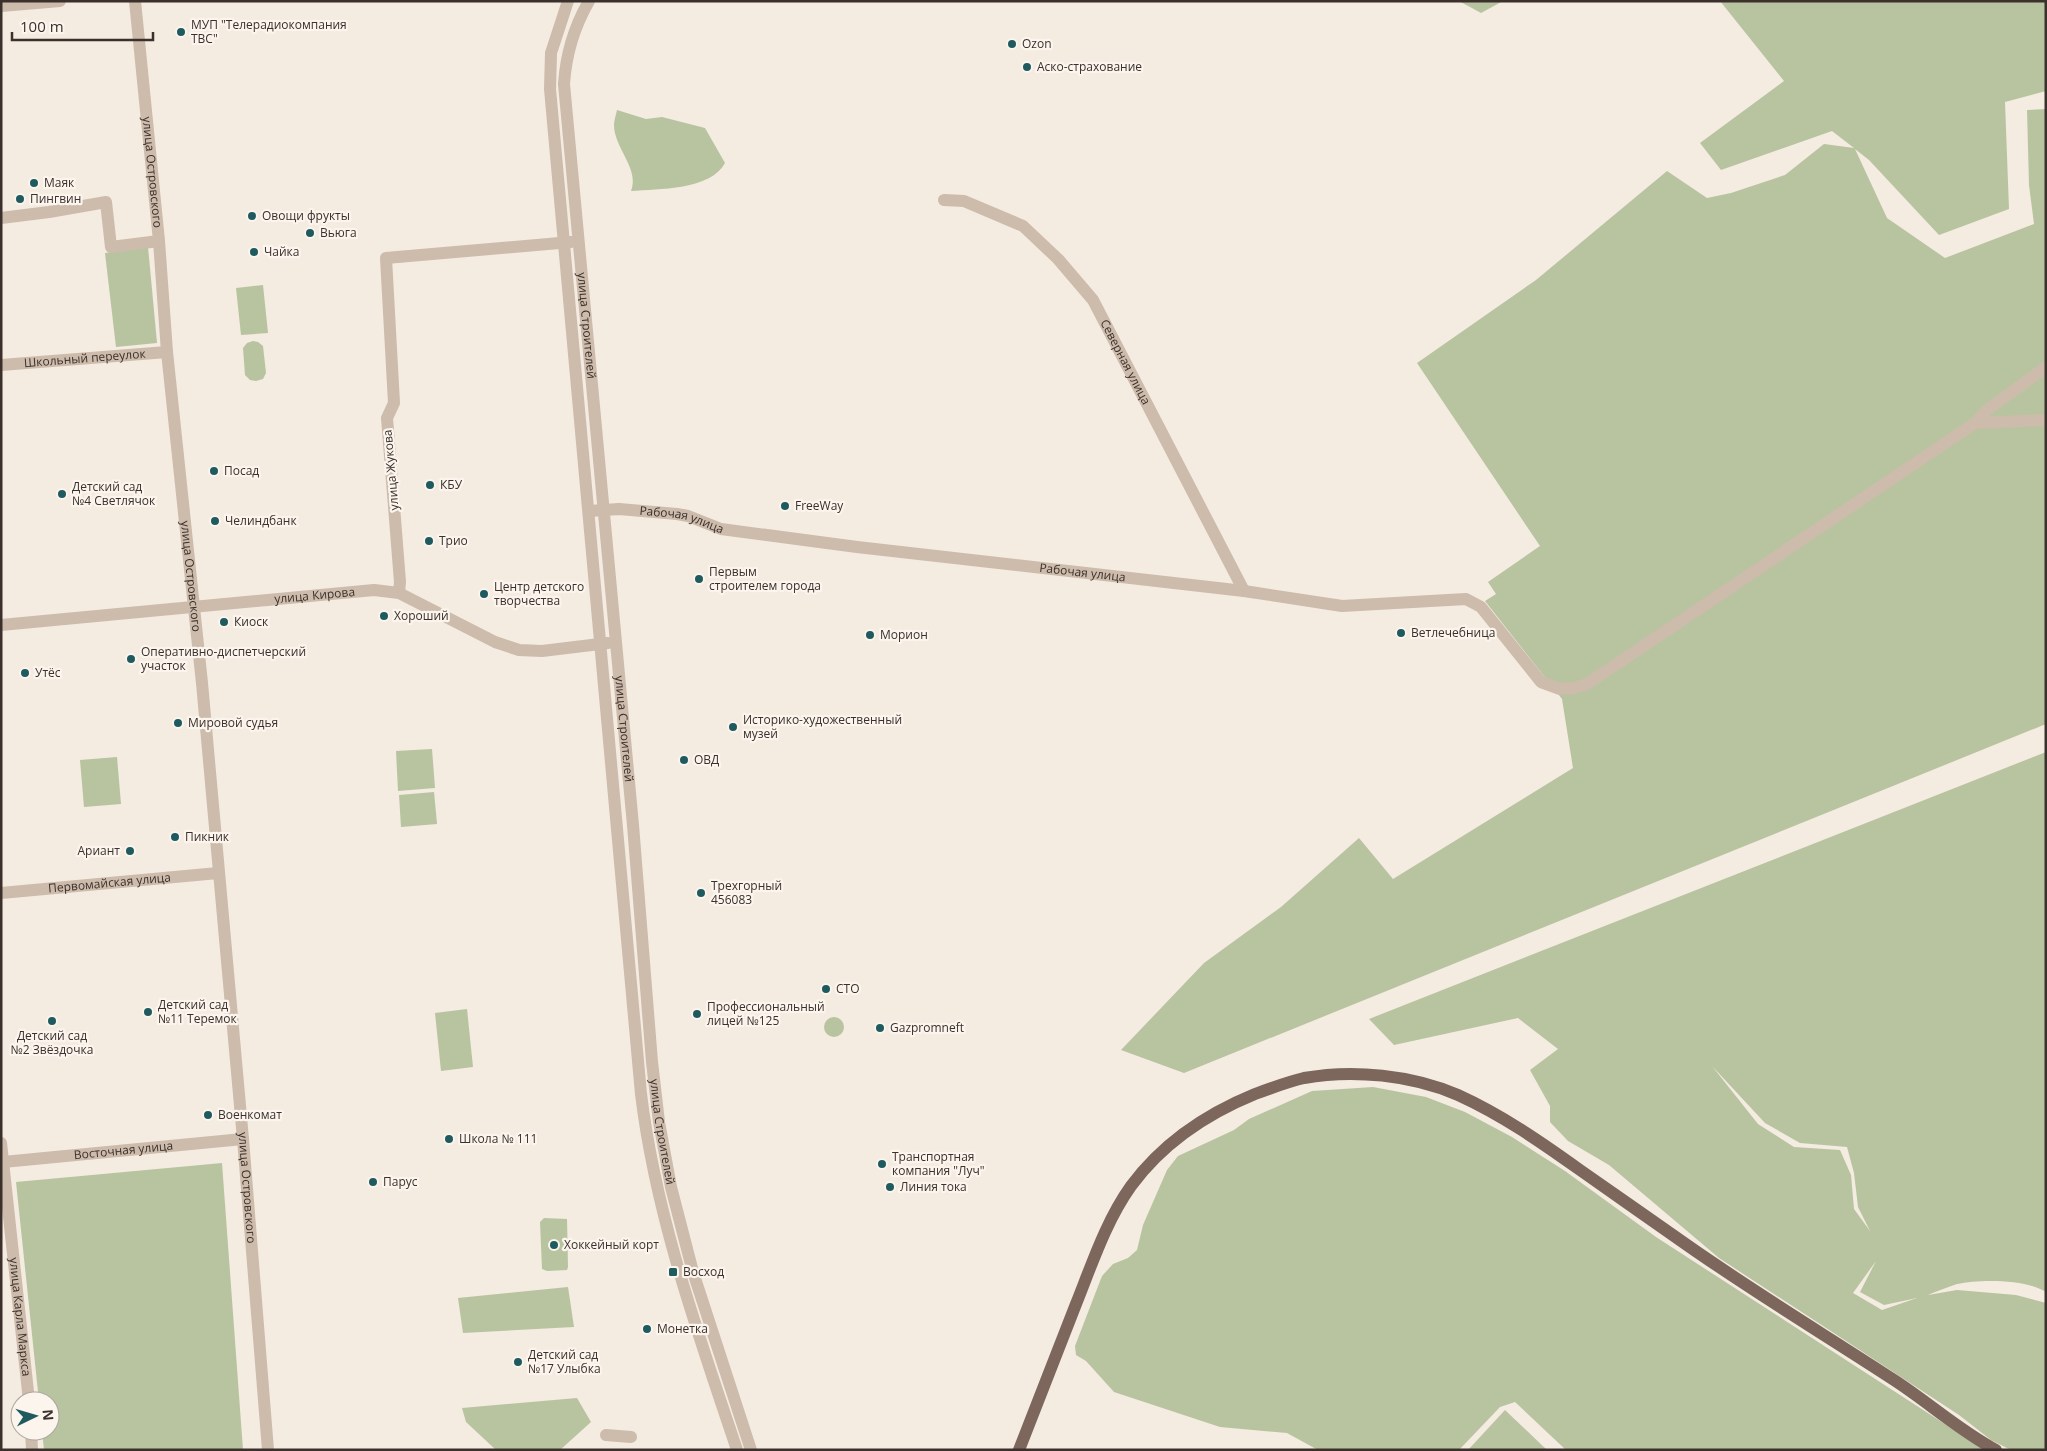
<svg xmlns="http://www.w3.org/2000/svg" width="2047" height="1451" font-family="'Open Sans',sans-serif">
  <rect width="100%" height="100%" fill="#f4ebe1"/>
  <g fill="#b8c4a0" fill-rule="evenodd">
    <path d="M1459,1H1503L1481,13Z"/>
    <path d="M1720,1H2046V91L2005,102L2009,209L1939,235L1869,160L1855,149L1887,218L1945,258L2034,224L2029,185L2027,110L2046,109V724L1184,1073L1121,1050L1204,963L1281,907L1359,838L1393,879L1573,768L1562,699L1485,601L1496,594L1488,582L1540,546L1417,363L1536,280L1667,171L1707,198L1731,193L1785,175L1824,144L1854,148L1832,131L1721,170L1700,143L1784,81Z"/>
    <path d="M617,110L646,119L662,117L705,128L725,163C711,190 658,189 631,191C640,169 614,148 614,125C614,120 616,115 617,110Z"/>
    <path d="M148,247L157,343L116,347L105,253Z"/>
    <path d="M263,285L268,333L241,335L236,288Z"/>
    <path d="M253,341L258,342L263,346L266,373L263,379L256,381L250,380L245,375L243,348L247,343Z"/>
    <path d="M432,749L435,788L398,791L396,751Z"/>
    <path d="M2046,752V1292C2026,1279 1980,1279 1957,1284C1948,1287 1937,1291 1928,1295L1957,1290L2016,1295L2046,1303V1450H2011L1991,1440L1959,1415L1719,1258L1609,1165L1568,1141L1550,1122V1106L1530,1070L1558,1049L1518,1018L1394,1045L1369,1019ZM1712,1066L1765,1123L1800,1143L1847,1147L1854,1173L1858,1207L1870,1231L1854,1209L1851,1175L1840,1150L1794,1147L1758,1124ZM1876,1261L1860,1292L1884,1305L1917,1298L1882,1310L1853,1293Z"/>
    <path d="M117,757L121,804L84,807L80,760Z"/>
    <path d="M434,792L437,824L401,827L399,795Z"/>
    <path d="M467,1009L473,1067L441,1071L435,1013Z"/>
    <circle cx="834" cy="1027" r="10"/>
    <path d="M1373,1087L1426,1097L1465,1112L1512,1137L1565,1171L1656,1237L1985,1450H1566L1515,1402L1500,1407L1459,1450H1318L1287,1433L1220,1427L1114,1392L1086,1361L1076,1355L1075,1346L1102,1276L1113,1264L1128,1258L1137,1250L1143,1225L1167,1170L1178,1156L1234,1130L1249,1119L1312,1091Z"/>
    <path d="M222,1163L243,1450H44L42,1431H50V1401H39L16,1182Z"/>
    <path d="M544,1218L567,1219L568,1267L567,1270L547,1271L542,1269L540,1222Z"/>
    <path d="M568,1287L574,1327L463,1333L458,1298Z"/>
    <path d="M577,1398L591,1422L560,1450H496L466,1422L462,1408Z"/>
    <path d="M1505,1410L1547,1450H1468Z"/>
  </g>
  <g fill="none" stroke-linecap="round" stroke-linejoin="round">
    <g stroke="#cdbbac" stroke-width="12">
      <path id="s1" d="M135,1L159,241L167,352L202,683L243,1139L268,1450"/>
      <path d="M568,1L551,53L550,89L641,1094C656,1217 698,1333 737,1450"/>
      <path id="s2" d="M589,1C574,27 566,54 564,84L633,825L652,1062L659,1122L671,1187L693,1272L751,1450"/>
      <path d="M1,6L60,1"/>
      <path id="s3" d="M944,200L964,201L1023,226L1058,259L1093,300L1244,591"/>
      <path d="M1,218L49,212L106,202L111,247L159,241"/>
      <path id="s4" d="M1,365L167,352"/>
      <path d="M1975,423L2046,420"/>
      <path id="s5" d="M589,511L619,509L677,514L688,516L721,529L857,547L1244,591L1342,606L1466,599L1481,607L1541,682L1560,689L1574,688L1587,684L1975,423L1987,410L2046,367"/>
      <path d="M399,593L400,582L387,418L394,403L386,258L571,242"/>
      <path id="s6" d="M1,625L374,590L399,593L495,642L519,650L542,651L608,643"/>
      <path id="s7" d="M1,893L218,873"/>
      <path id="s8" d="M1,1143L29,1401"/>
      <path id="s9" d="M3,1162L243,1139"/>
      <path d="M31,1431L32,1450"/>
      <path d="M606,1435L631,1437"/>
    </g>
    <path stroke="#7d675c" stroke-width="12" d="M1019,1450C1038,1401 1057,1353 1076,1304C1092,1264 1106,1221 1131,1186C1162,1144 1206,1114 1255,1094C1271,1088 1287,1082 1304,1078C1353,1069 1412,1075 1458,1095C1502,1115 1541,1142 1580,1170C1616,1195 1651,1220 1687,1245C1754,1292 1825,1335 1894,1380C1928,1402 1960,1431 1996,1450"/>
  </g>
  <g fill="#1f5a5e" stroke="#fbf5ee" stroke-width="2">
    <circle cx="181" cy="32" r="5"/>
    <circle cx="1012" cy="44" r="5"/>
    <circle cx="1027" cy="67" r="5"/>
    <circle cx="34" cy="183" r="5"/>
    <circle cx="20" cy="199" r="5"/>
    <circle cx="252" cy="216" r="5"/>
    <circle cx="310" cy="233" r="5"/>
    <circle cx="254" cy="252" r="5"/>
    <circle cx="214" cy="471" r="5"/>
    <circle cx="430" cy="485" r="5"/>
    <circle cx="62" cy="494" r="5"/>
    <circle cx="785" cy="506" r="5"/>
    <circle cx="215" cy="521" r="5"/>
    <circle cx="429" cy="541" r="5"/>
    <circle cx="699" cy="579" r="5"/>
    <circle cx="484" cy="594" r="5"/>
    <circle cx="384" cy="616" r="5"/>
    <circle cx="224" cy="622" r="5"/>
    <circle cx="1401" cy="633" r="5"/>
    <circle cx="870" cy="635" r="5"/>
    <circle cx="131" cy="659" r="5"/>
    <circle cx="25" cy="673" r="5"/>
    <circle cx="178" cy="723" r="5"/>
    <circle cx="733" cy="727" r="5"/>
    <circle cx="684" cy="760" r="5"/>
    <circle cx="175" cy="837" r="5"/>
    <circle cx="130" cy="851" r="5"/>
    <circle cx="701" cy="893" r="5"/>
    <circle cx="826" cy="989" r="5"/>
    <circle cx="148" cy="1012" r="5"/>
    <circle cx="697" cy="1014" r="5"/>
    <circle cx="52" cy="1021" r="5"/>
    <circle cx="880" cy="1028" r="5"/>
    <circle cx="208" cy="1115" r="5"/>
    <circle cx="449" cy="1139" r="5"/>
    <circle cx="882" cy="1164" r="5"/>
    <circle cx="373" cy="1182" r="5"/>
    <circle cx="890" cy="1187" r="5"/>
    <circle cx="554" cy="1245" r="5"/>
    <rect x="668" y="1267" width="10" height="10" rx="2.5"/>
    <circle cx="647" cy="1329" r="5"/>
    <circle cx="518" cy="1362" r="5"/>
  </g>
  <g text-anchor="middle" stroke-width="4.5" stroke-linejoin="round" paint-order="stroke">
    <g font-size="12" fill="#3b302b" stroke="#fbf5ee" text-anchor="start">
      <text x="191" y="29">МУП "Телерадиокомпания<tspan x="191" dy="14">ТВС"</tspan></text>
      <text x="1022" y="48">Ozon</text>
      <text x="1037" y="71">Аско-страхование</text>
      <text x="44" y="187">Маяк</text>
      <text x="30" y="203">Пингвин</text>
      <text x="262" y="220">Овощи фрукты</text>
      <text x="320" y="237">Вьюга</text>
      <text x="264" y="256">Чайка</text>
      <text x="224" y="475">Посад</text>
      <text x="440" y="489">КБУ</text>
      <text x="72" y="491">Детский сад<tspan x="72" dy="14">№4 Светлячок</tspan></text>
      <text x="795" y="510">FreeWay</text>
      <text x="225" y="525">Челиндбанк</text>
      <text x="439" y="545">Трио</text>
      <text x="709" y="576">Первым<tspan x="709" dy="14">строителем города</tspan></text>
      <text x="494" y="591">Центр детского<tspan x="494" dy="14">творчества</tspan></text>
      <text x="394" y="620">Хороший</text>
      <text x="234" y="626">Киоск</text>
      <text x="1411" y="637">Ветлечебница</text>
      <text x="880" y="639">Морион</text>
      <text x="141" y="656">Оперативно-диспетчерский<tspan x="141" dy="14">участок</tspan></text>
      <text x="35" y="677">Утёс</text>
      <text x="743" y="724">Историко-художественный<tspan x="743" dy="14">музей</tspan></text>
      <text x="188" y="727">Мировой судья</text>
      <text x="694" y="764">ОВД</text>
      <text x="185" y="841">Пикник</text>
      <text x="120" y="855" text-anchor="end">Ариант</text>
      <text x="711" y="890">Трехгорный<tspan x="711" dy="14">456083</tspan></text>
      <text x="836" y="993">СТО</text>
      <text x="158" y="1009">Детский сад<tspan x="158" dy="14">№11 Теремок</tspan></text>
      <text x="707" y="1011">Профессиональный<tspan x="707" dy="14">лицей №125</tspan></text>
      <text x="890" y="1032">Gazpromneft</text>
      <text x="52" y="1040" text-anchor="middle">Детский сад<tspan x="52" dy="14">№2 Звёздочка</tspan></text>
      <text x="218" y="1119">Военкомат</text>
      <text x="459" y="1143">Школа № 111</text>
      <text x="892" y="1161">Транспортная<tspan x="892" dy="14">компания "Луч"</tspan></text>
      <text x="383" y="1186">Парус</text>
      <text x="900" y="1191">Линия тока</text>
      <text x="564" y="1249">Хоккейный корт</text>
      <text x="683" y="1276">Восход</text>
      <text x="657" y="1333">Монетка</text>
      <text x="528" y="1359">Детский сад<tspan x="528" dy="14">№17 Улыбка</tspan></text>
    </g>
    <g font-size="12" fill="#3b302b" stroke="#fbf5ee">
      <text dy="4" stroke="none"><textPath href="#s1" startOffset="172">улица Островского</textPath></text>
      <text dy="4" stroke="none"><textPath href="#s2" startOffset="330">улица Строителей</textPath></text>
      <text dy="4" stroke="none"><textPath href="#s4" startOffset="84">Школьный переулок</textPath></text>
      <text dy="4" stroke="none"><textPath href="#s3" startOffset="256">Северная улица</textPath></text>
      <text transform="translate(391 470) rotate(-95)" y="4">улица Жукова</text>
      <text dy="4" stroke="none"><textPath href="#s5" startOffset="94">Рабочая улица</textPath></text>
      <text dy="4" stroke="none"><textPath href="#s5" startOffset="499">Рабочая улица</textPath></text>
      <text dy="4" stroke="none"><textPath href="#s1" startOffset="578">улица Островского</textPath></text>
      <text dy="4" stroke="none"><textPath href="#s6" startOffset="315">улица Кирова</textPath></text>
      <text dy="4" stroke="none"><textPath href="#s2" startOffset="735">улица Строителей</textPath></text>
      <text dy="4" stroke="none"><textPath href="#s7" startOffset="109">Первомайская улица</textPath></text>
      <text dy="4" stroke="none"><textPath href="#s2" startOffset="1140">улица Строителей</textPath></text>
      <text dy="4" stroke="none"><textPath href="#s9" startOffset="121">Восточная улица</textPath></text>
      <text dy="4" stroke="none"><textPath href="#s1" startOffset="1192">улица Островского</textPath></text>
      <text dy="4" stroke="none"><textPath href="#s8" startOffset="175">улица Карла Маркса</textPath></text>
    </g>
  </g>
  <rect width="2047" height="1451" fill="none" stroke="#3b302b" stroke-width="5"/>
  <g transform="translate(35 1416) rotate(85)"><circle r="24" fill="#fbf5ee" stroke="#aea6a0"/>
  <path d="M0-4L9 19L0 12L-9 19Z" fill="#1f5a5e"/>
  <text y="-8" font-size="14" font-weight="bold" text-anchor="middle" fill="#3b302b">N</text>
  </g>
  <path d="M12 32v8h141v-8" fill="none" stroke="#3b302b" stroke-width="2.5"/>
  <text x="20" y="32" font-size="15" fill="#3b302b" stroke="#fbf5ee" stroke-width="4" paint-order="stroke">100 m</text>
</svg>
